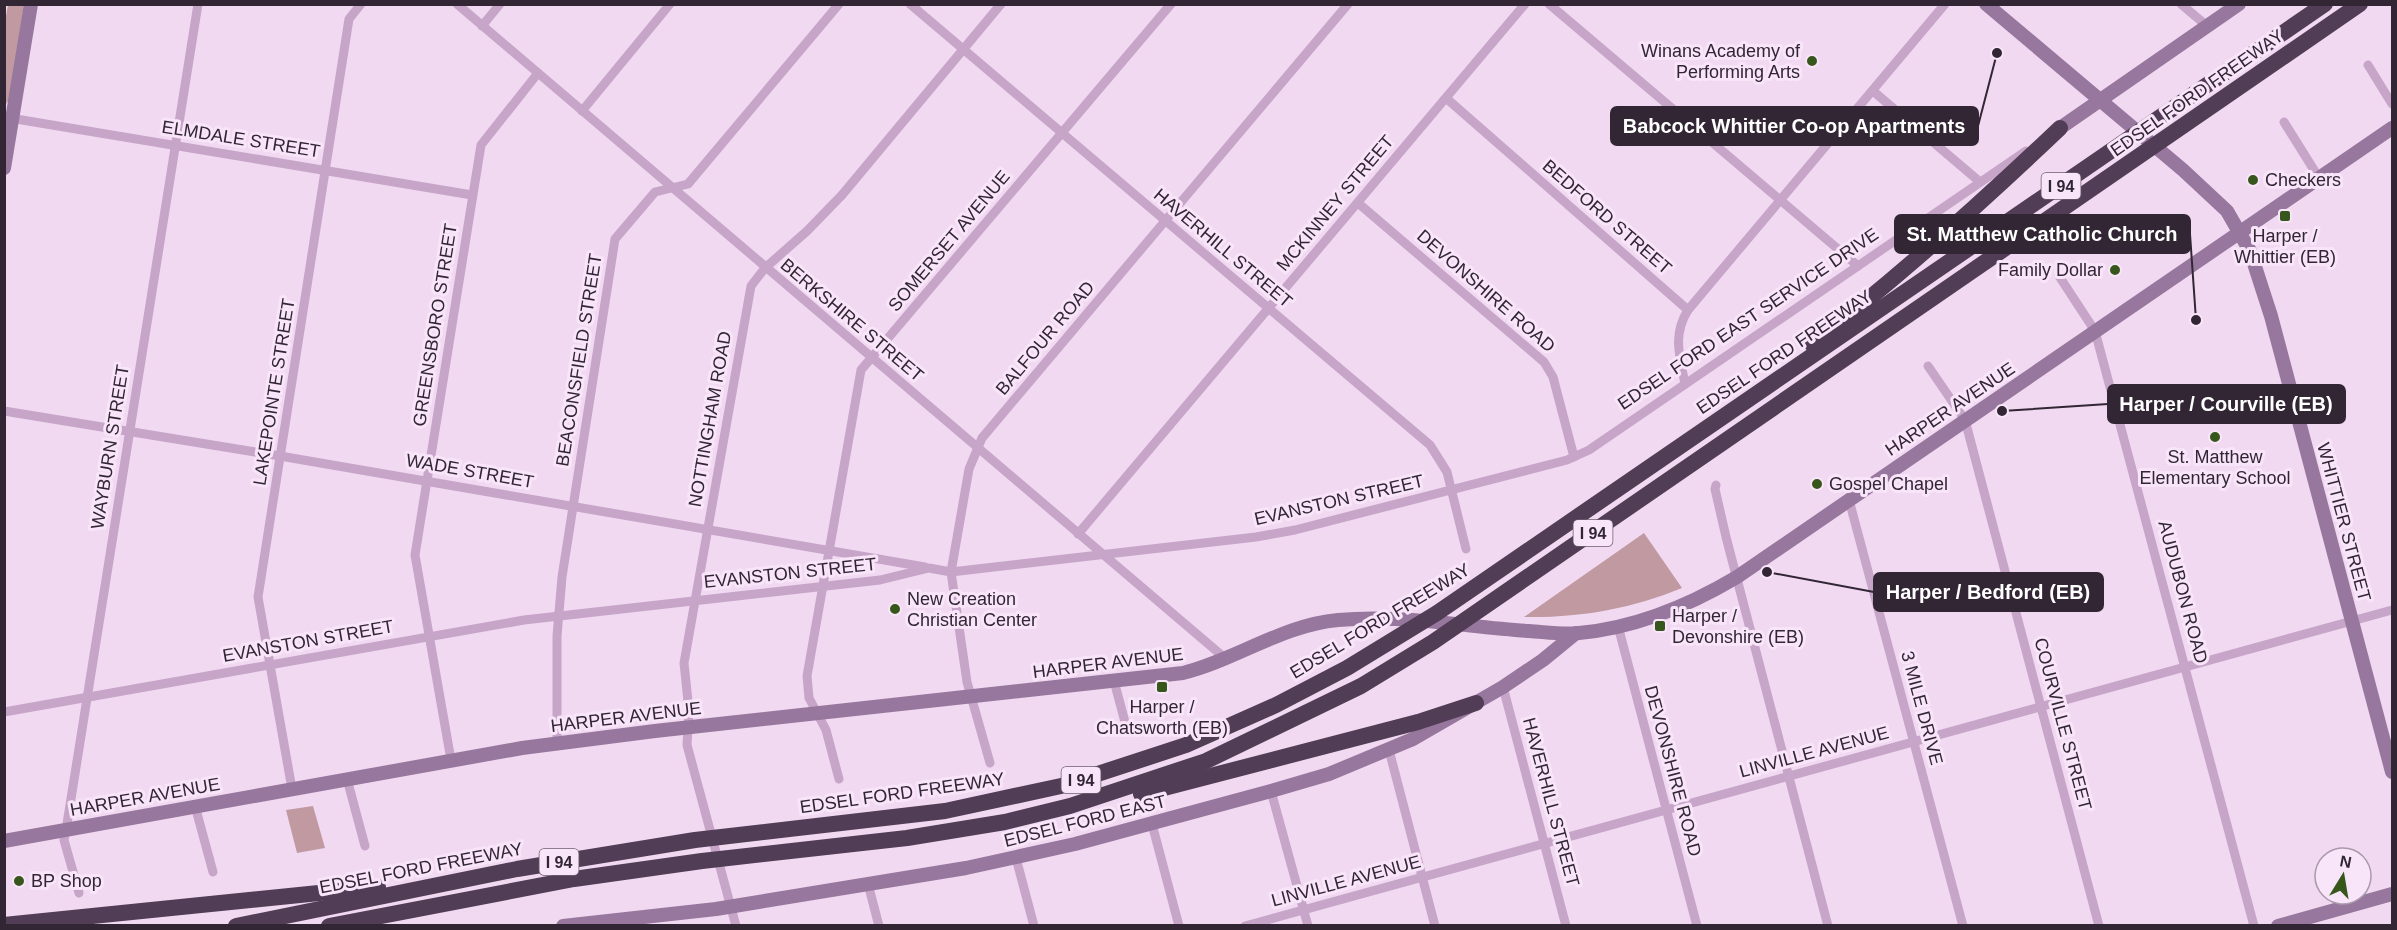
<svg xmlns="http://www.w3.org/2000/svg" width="2397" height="930" font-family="Helvetica,sans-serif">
  <rect width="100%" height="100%" fill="#f1d9f1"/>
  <g fill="#c099a1">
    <path d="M8,5H24L9,100L5,105L4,27Z"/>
    <path d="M1644,533L1682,588C1631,609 1579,618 1524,617Z"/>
    <path d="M313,806L325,848L297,853L286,810Z"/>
  </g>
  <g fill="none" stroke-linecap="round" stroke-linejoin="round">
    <g stroke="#c7a5c9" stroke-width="9">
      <path d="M457,4L1226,659"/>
      <path d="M910,4L1430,445L1447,472L1466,549"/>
      <path d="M1549,4L1858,266"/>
      <path d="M2181,4L2207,26"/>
      <path d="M482,26L500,4"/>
      <path d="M2368,65L2392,104"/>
      <path d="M1873,91L1980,182"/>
      <path d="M1446,98L1688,310"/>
      <path d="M582,111L670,4"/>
      <path d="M4,117L472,195"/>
      <path d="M2284,122L2319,178"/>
      <path d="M1358,203L1544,362L1553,377L1574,457"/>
      <path d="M2059,276L2095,331L2254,926"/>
      <path d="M1928,366L1965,420L2099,926"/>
      <path d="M1685,384C1680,357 1672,335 1688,310L1945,4"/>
      <path d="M4,411L280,456L925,567"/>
      <path d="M1716,485L1715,489L1726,537L1828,926"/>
      <path d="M1849,500L1963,926"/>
      <path d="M1078,534L1525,4"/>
      <path d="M1618,626L1697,926"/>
      <path d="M1114,681L1125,722"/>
      <path d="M1503,687L1566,926"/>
      <path d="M4,712L524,620L880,580L929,568L951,572L1256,537L1295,530L1567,460L1589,450L2026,151"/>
      <path d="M557,743V636L562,577L615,239L655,192L688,184L839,4"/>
      <path d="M1389,750L1435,926"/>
      <path d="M451,760L415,555L481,145L538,73"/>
      <path d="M990,763L967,682L951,572L969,469L982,438L1348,4"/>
      <path d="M347,779L365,846"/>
      <path d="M839,779L826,730L809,698L807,676L861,370L1171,4"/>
      <path d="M292,789L258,597L349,19L361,4"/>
      <path d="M1271,791L1308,926"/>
      <path d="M195,806L213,872"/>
      <path d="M1152,824L1179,926"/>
      <path d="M1016,858L1034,926"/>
      <path d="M868,884L879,926"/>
      <path d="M79,893L64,840L66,830L198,4"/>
      <path d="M736,926L687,745L689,711L684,663L751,286L765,268L807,231L842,195L1001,4"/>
      <path d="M1245,926L2392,610"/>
    </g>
    <g stroke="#97779d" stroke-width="14">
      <path d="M1986,4L2183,170L2227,211L2250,251L2271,316L2392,772"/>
      <path d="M2060,128L2239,4"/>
      <path d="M4,168L31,4"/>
      <path d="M4,841L522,748L655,731L1183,673C1236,660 1282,625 1338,620C1401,614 1466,627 1529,631C1545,632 1563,635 1579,633C1635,628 1690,605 1737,577L2392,128"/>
      <path d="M563,926L716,909L966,868L1075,844L1271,791L1329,774L1413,739L1503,687L1543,660L1576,633"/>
      <path d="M2278,926L2392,894"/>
    </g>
    <g stroke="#513d56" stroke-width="16">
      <path d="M1812,344C1899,277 1980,204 2060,128"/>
      <path d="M1141,794L1418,722L1476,703"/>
      <path d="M4,925L378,887"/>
      <path d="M236,926L517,869L695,840L945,811L1061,786L1186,745L1276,705L1347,668L1437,613L2325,4"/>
      <path d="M329,926L574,879L702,861L907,838L1005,822L1070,806L1206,761L1361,686L1433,642L2360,4"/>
    </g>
  </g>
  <g fill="#37561c" stroke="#f9e5f9" stroke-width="2">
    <circle cx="1812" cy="61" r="6"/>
    <circle cx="2253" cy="180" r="6"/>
    <rect x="2279" y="210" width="12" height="12" rx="3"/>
    <circle cx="2115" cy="270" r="6"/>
    <circle cx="2215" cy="437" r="6"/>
    <circle cx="1817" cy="484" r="6"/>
    <circle cx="895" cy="609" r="6"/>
    <rect x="1654" y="620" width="12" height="12" rx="3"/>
    <rect x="1156" y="681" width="12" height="12" rx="3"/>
    <circle cx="19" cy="881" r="6"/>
  </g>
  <g text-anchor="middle" stroke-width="6" stroke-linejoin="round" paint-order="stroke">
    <g fill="#f9e5f9" stroke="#6e5f70" stroke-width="1.5">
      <rect x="2041.5" y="173" width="39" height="26" rx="4.5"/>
      <rect x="1573.5" y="520" width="39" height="26" rx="4.5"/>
      <rect x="1061.5" y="767" width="39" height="26" rx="4.5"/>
      <rect x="539.5" y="849" width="39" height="26" rx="4.5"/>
    </g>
    <g font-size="16" font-weight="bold" fill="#322635">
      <text x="2061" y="192">I 94</text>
      <text x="1593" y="539">I 94</text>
      <text x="1081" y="786">I 94</text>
      <text x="559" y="868">I 94</text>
    </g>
    <g font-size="18" fill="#322635" stroke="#f9e5f9" text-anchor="start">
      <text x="1800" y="57" text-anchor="end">Winans Academy of<tspan x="1800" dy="21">Performing Arts</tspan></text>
      <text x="2265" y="186">Checkers</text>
      <text x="2285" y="242" text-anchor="middle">Harper /<tspan x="2285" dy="21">Whittier (EB)</tspan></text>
      <text x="2103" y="276" text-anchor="end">Family Dollar</text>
      <text x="2215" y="463" text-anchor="middle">St. Matthew<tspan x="2215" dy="21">Elementary School</tspan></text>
      <text x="1829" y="490">Gospel Chapel</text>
      <text x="907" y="605">New Creation<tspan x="907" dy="21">Christian Center</tspan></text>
      <text x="1672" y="622">Harper /<tspan x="1672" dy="21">Devonshire (EB)</tspan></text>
      <text x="1162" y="713" text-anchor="middle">Harper /<tspan x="1162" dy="21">Chatsworth (EB)</tspan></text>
      <text x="31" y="887">BP Shop</text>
    </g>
    <g font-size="18" fill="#322635" stroke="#f9e5f9">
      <text transform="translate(2197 93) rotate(-35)" y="6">EDSEL FORD FREEWAY</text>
      <text transform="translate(241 139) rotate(9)" y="6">ELMDALE STREET</text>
      <text transform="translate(1335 203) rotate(-50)" y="6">MCKINNEY STREET</text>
      <text transform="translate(1607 217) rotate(41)" y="6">BEDFORD STREET</text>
      <text transform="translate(949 241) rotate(-50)" y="6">SOMERSET AVENUE</text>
      <text transform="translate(1223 248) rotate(40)" y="6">HAVERHILL STREET</text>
      <text transform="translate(1486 291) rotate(41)" y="6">DEVONSHIRE ROAD</text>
      <text transform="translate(1748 319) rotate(-34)" y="6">EDSEL FORD EAST SERVICE DRIVE</text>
      <text transform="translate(852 320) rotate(40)" y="6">BERKSHIRE STREET</text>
      <text transform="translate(435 325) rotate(-81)" y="6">GREENSBORO STREET</text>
      <text transform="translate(1045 338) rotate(-50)" y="6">BALFOUR ROAD</text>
      <text transform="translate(1784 352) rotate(-34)" y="6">EDSEL FORD FREEWAY</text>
      <text transform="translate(579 360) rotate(-81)" y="6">BEACONSFIELD STREET</text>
      <text transform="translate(274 392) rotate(-81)" y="6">LAKEPOINTE STREET</text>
      <text transform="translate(1950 409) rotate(-34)" y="6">HARPER AVENUE</text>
      <text transform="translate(710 419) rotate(-80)" y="6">NOTTINGHAM ROAD</text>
      <text transform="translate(110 447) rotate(-81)" y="6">WAYBURN STREET</text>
      <text transform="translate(470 471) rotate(10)" y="6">WADE STREET</text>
      <text transform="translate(1339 500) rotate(-13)" y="6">EVANSTON STREET</text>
      <text transform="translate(2344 522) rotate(75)" y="6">WHITTIER STREET</text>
      <text transform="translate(790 573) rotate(-6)" y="6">EVANSTON STREET</text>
      <text transform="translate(2183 592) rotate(75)" y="6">AUDUBON ROAD</text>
      <text transform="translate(1380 621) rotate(-31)" y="6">EDSEL FORD FREEWAY</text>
      <text transform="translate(308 641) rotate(-10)" y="6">EVANSTON STREET</text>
      <text transform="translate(1108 663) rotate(-7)" y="6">HARPER AVENUE</text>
      <text transform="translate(1922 708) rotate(75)" y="6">3 MILE DRIVE</text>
      <text transform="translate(626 717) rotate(-7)" y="6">HARPER AVENUE</text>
      <text transform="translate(2063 724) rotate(75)" y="6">COURVILLE STREET</text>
      <text transform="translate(1814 752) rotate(-15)" y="6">LINVILLE AVENUE</text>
      <text transform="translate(1673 771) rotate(75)" y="6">DEVONSHIRE ROAD</text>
      <text transform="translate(902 793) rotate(-8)" y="6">EDSEL FORD FREEWAY</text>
      <text transform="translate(145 797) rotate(-10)" y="6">HARPER AVENUE</text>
      <text transform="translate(1551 802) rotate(75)" y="6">HAVERHILL STREET</text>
      <text transform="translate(1085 821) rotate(-14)" y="6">EDSEL FORD EAST</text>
      <text transform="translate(421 868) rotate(-11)" y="6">EDSEL FORD FREEWAY</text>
      <text transform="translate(1346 881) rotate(-15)" y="6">LINVILLE AVENUE</text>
    </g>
  </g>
  <path fill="none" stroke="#322635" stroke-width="2" d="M1997 53L1978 126M2196 320L2190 234M2002 411L2108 404M1767 572L1874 592"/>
  <g fill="#322635" stroke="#f9e5f9" stroke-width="2">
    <circle cx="1997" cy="53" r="6"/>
    <circle cx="2196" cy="320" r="6"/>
    <circle cx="2002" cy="411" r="6"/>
    <circle cx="1767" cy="572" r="6"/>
  </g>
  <g fill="#322635" stroke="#322635" stroke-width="2">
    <rect x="1611" y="107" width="367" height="38" rx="6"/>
    <rect x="1895" y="215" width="295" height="38" rx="6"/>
    <rect x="2108" y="385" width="237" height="38" rx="6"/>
    <rect x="1874" y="573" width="229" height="38" rx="6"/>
  </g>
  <g font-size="20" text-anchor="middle" font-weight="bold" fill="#fff">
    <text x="1794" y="133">Babcock Whittier Co-op Apartments</text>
    <text x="2042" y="241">St. Matthew Catholic Church</text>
    <text x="2226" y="411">Harper / Courville (EB)</text>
    <text x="1988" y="599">Harper / Bedford (EB)</text>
  </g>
  <rect width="2397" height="930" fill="none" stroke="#322635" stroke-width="12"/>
  <g transform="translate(2343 876) rotate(11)"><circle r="28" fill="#f9e5f9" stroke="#a999ab" stroke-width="1.5"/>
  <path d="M0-4.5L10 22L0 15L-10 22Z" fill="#37561c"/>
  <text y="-9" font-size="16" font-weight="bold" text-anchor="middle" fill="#322635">N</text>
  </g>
</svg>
